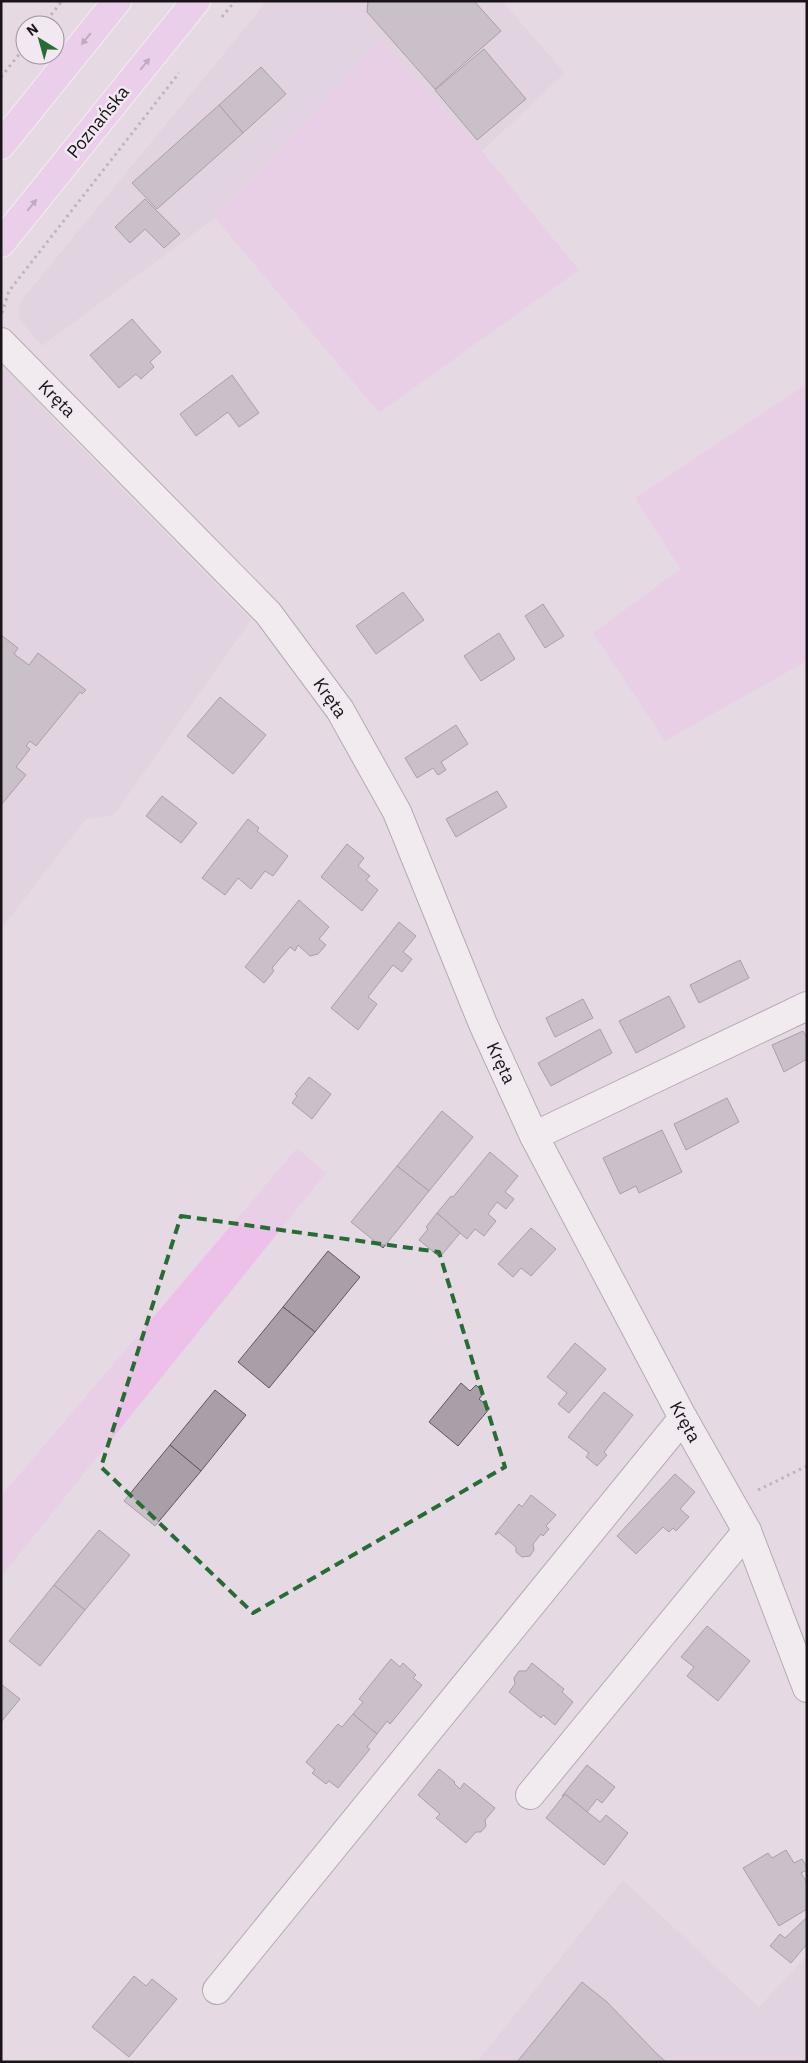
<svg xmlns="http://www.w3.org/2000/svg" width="808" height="2063" font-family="'IBM Plex Sans',sans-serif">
  <rect width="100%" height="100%" fill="#e5dae4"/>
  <g fill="#dcccdb">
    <path d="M267,1H502L565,73L482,151L381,40L215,218L42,346L18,318L20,302Z"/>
    <path d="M1,362L12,369L57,423L251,620L114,815L86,819L1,929Z"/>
    <path d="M623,1880L759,2007L807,1956V2062H477Z"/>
  </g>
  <g fill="#ecc0e9">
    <path d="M381,40L482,151L579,270L379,413L215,218Z"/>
    <path d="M807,384V661L665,741L593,633L680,569L635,498Z"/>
    <path d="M297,1148L326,1173L1,1577V1496Z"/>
  </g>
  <g fill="#a89fa8" stroke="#60575f">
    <path d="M368,1H474L501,31L435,89L367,12Z"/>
    <path d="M484,49L526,99L477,140L435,90Z"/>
    <path d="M261,67L286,94L243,133L219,105Z"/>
    <path d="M219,105L243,133L157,209L132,183Z"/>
    <path d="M145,199L180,234L164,248L145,229L130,243L115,227Z"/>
    <path d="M132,319L161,352L150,362L154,367L141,379L136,374L119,388L90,355Z"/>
    <path d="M232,375L259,413L239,427L228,412L196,436L180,414Z"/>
    <path d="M403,592L424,620L376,654L356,626Z"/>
    <path d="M543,604L564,636L545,648L525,616Z"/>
    <path d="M499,633L515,659L481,681L464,656Z"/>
    <path d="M1,635L18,648L14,654L29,665L38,653L86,690L82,694L80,692L36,746L30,741L26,746L30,749L16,767L26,775L1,805Z"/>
    <path d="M220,697L266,735L233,774L187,736Z"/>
    <path d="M456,725L468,744L441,762L446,770L438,775L433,768L417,778L405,758Z"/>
    <path d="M497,791L507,807L456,837L446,819Z"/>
    <path d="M162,796L197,823L181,843L146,816Z"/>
    <path d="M248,819L259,828L257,831L288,856L273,876L265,871L251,889L238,878L225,895L202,878Z"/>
    <path d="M347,844L364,858L358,866L370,876L366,880L378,890L362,911L321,877Z"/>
    <path d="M299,900L329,927L319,939L326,945L318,954L310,956L298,945L295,951L290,947L272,968L274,971L264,983L245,967Z"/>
    <path d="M399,922L416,936L403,952L412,959L402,972L393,965L368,997L377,1004L358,1030L331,1008Z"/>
    <path d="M740,960L749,978L699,1003L690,985Z"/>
    <path d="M669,996L685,1027L636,1053L619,1021Z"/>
    <path d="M583,999L593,1018L555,1037L546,1018Z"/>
    <path d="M600,1029L612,1053L551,1086L538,1063Z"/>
    <path d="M803,1031L807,1038V1059L784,1072L772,1045Z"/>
    <path d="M309,1077L331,1094L312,1119L292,1103L297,1096L295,1094Z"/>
    <path d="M727,1098L739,1122L686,1150L674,1124Z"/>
    <path d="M442,1111L473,1137L429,1191L397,1166Z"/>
    <path d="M662,1130L682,1172L639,1193L636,1186L620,1194L603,1158Z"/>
    <path d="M490,1152L518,1176L505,1192L514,1199L506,1209L497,1202L488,1214L496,1221L484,1236L475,1229L467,1239L437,1213L451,1196L453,1197Z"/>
    <path d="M397,1166L429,1191L383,1248L351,1222Z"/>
    <path d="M437,1213L460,1233L440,1257L419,1240L428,1229L426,1227Z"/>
    <path d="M531,1228L556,1249L531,1276L521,1268L513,1277L498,1264Z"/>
    <path d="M328,1251L360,1277L315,1332L283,1307Z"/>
    <path d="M283,1307L315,1332L269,1388L238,1362Z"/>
    <path d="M575,1343L606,1369L569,1413L558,1404L567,1393L547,1377Z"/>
    <path d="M461,1383L470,1391L476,1385L484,1393L479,1399L490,1408L458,1446L429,1422Z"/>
    <path d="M215,1390L246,1415L201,1471L170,1445Z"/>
    <path d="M604,1392L633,1415L604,1452L607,1455L597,1466L586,1457L589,1453L568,1437Z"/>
    <path d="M170,1445L201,1471L155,1526L124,1501Z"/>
    <path d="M675,1474L695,1492L680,1509L689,1517L676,1531L673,1528L669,1532L663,1527L636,1554L617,1536Z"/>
    <path d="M531,1495L556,1515L546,1526L549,1529L543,1536L541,1534L533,1544L534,1550L530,1556L522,1557L516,1552V1547L498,1532L496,1535L495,1534L519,1504L522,1507Z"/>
    <path d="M99,1530L130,1555L85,1610L54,1585Z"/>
    <path d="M54,1585L85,1610L40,1666L9,1641Z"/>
    <path d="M707,1626L750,1661L718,1701L687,1676L694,1667L681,1657Z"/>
    <path d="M391,1659L400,1667L403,1663L416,1675L413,1678L422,1685L390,1724L387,1721L377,1734L353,1714L363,1702L359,1699Z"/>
    <path d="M532,1663L564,1689L562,1692L573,1702L555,1725L543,1715L541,1718L509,1692L515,1684L514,1678L519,1671H526Z"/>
    <path d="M1,1684L20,1699L1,1722Z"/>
    <path d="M353,1714L377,1734L367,1747L370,1749L338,1788L329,1781L326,1784L312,1773L315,1770L306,1762L338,1724L342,1727Z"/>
    <path d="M587,1765L615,1787L602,1803L597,1799L587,1812L565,1794L563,1797L562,1796Z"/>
    <path d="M439,1769L455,1782L454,1783L460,1789L464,1783L495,1808L485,1820L486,1826L481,1832H476L466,1843L436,1818L440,1814L418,1795Z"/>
    <path d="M565,1794L600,1822L606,1815L628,1833L604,1865L546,1818Z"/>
    <path d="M786,1850L794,1863L802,1859L807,1867V1870L801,1873L807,1883V1909L779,1926L743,1868L768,1853L772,1858Z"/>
    <path d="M807,1917V1944L791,1963L770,1946L780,1934L785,1938Z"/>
    <path d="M134,1976L146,1986L152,1979L177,1999L129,2057L92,2027Z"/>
    <path d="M582,1982L607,2002L656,2053L666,2062H517Z"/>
  </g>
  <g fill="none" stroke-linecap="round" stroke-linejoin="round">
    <defs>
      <g id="minor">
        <path d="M1,342L268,613L340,710L397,812L483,1024L534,1136L683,1418L747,1531L807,1688"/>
        <path d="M534,1136L807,1006"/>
        <path d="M530,1795L747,1531"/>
        <path d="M217,1990L683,1418"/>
      </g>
      <g id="major">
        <path d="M1,145L117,1"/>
        <path d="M1,243L196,1"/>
      </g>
    </defs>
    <use href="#minor" stroke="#786f77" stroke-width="30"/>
    <use href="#major" stroke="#fff" stroke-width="30"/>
    <g stroke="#8d858c" stroke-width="3" stroke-dasharray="2.5 4" stroke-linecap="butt">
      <path d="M222,17L235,1"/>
      <path d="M43,25L62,1"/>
      <path d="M1,77L25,47"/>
      <path d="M2,313L9,291L179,73"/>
      <path d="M758,1490L807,1466"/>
    </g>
    <use href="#minor" stroke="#fff" stroke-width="28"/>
    <use href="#major" stroke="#f2c2f1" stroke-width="28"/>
  </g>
  <defs><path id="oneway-solid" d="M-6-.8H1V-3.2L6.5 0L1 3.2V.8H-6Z" transform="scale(1.25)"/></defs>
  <g fill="#90748f">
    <use href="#oneway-solid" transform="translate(86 39) rotate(129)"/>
    <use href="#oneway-solid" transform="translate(145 64) rotate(-51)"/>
    <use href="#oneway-solid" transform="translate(32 205) rotate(-51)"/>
  </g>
  <path d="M0 0H808V2063H0ZM181,1216L439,1252L505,1467L253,1613L101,1467Z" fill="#e5dae4" fill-opacity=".55" fill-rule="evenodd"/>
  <path fill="none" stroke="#286b36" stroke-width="4" stroke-dasharray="10 6" stroke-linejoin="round" d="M181,1216L439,1252L505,1467L253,1613L101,1467Z"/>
  <g text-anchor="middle" stroke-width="5" stroke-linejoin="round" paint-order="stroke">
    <g font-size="18" fill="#181417" stroke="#f2e8f1">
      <text transform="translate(98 122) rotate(-51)" y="6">Poznańska</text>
      <text transform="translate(57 399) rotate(45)" y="6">Kręta</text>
      <text transform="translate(330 698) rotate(55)" y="6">Kręta</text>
      <text transform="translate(501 1063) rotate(65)" y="6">Kręta</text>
      <text transform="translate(685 1422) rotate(61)" y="6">Kręta</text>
    </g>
  </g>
  <rect width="808" height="2063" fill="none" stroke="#181417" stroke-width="5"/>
  <g transform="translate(40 40) rotate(323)"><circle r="24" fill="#f2e8f1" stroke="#9b939a"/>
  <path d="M0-4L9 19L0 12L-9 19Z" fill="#286b36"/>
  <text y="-8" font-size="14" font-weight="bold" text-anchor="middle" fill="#181417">N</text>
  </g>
</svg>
